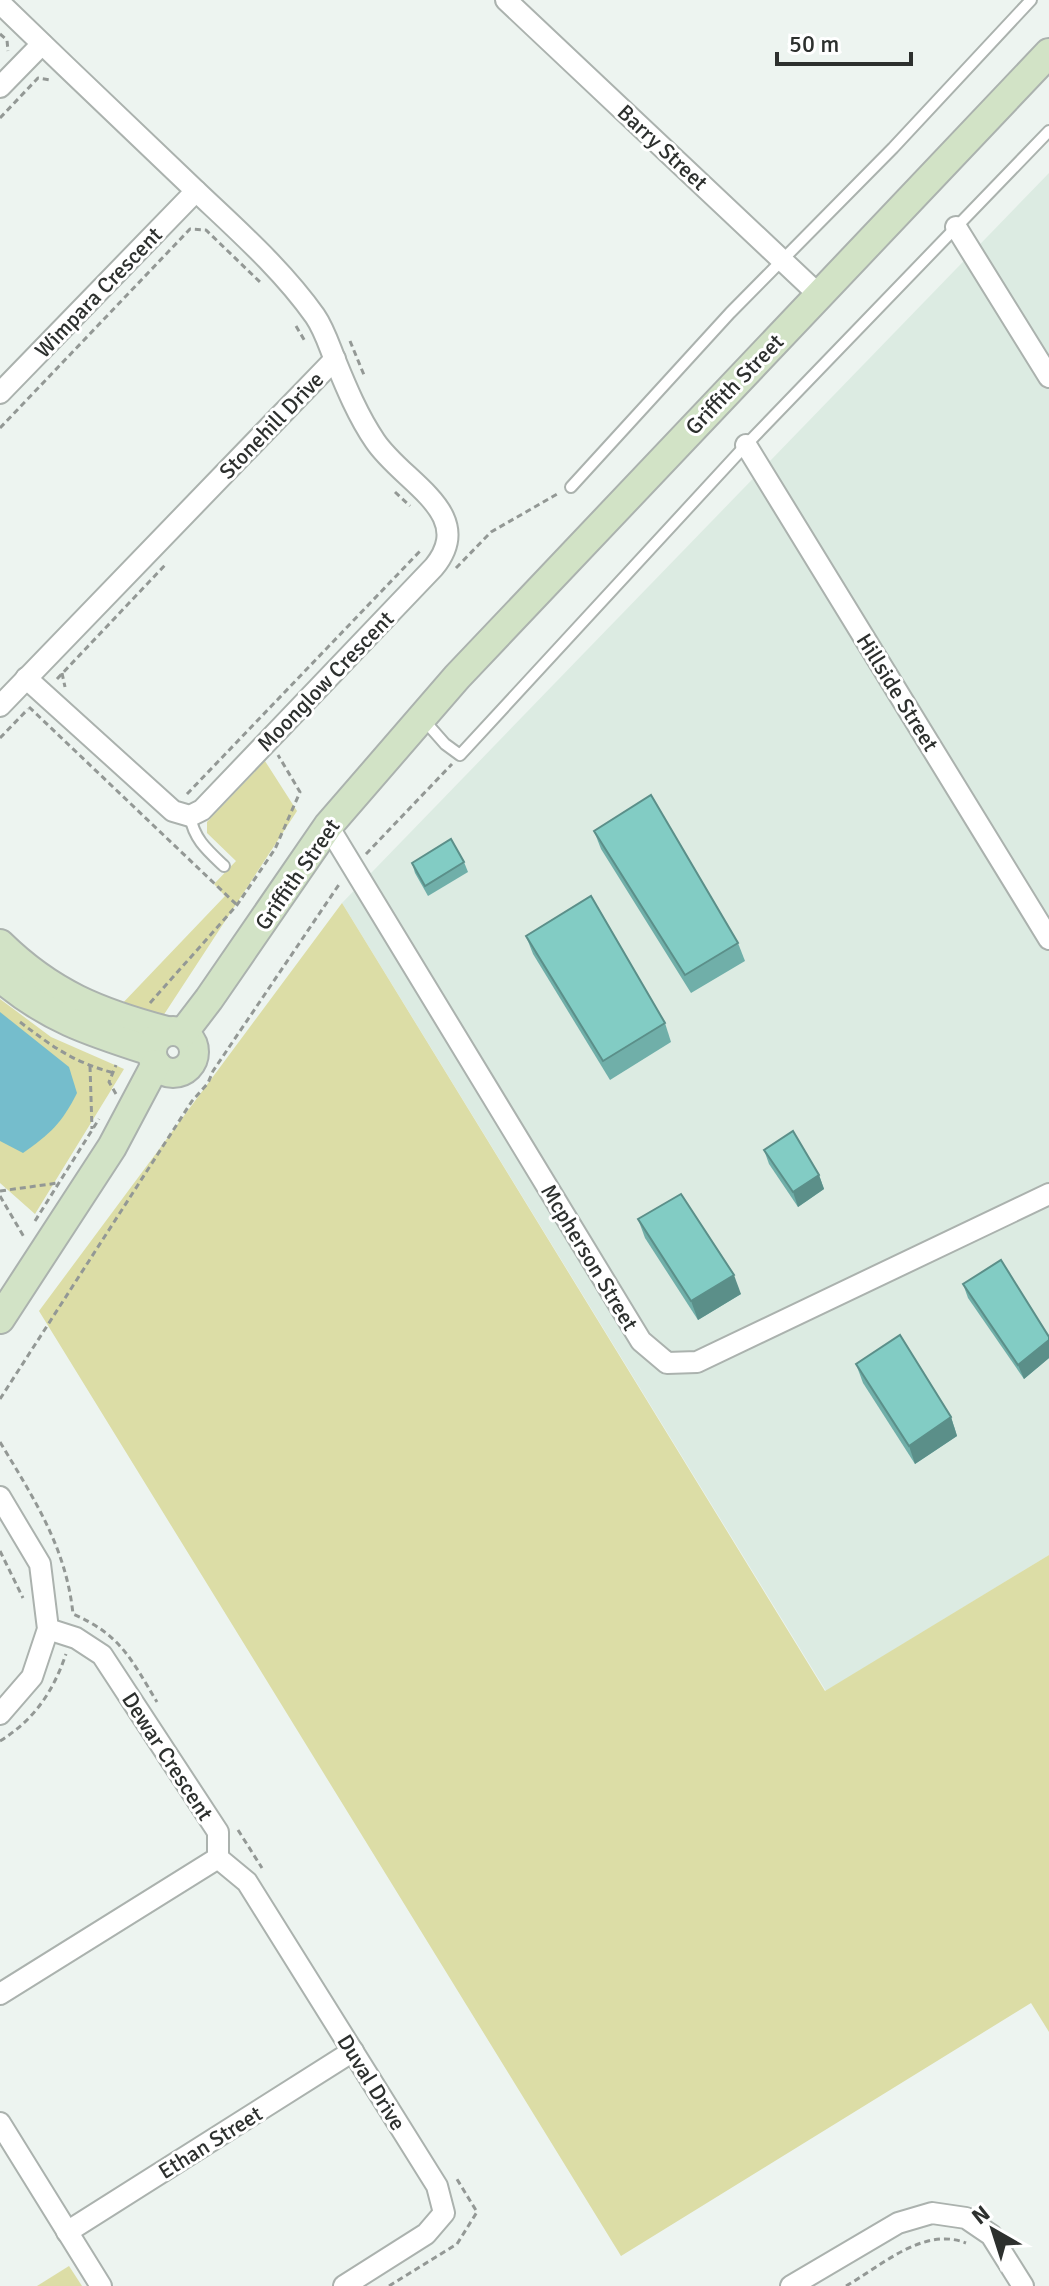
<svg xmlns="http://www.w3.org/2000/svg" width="1049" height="2286" font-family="Signika,sans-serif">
  <rect width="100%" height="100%" fill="#edf4f0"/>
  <path fill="#dcebe2" d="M1049,173V1555L826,1691L342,903Z"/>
  <g fill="#dcdda6">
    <path d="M265,761L297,811L163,1016L119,1007L225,896L214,884L236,861L207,833V822Z"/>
    <path d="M342,903L825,1691L1049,1555V2032L1031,2003L621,2256L39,1311Z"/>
    <path d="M0,999L51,1037L124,1069L35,1214L0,1183Z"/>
    <path d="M69,2266L82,2286H37Z"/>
  </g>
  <path fill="#75bdcc" d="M0,1012L69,1067L77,1093C62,1123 50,1134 23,1153L0,1141Z"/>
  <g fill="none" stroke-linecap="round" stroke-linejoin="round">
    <defs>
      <g id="lane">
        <path d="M571,487L730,313L893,148L1031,0"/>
        <path d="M423,719L445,744L460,755L746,445L1049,131"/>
        <path d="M190,816C194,839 207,850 224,866"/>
      </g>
      <g id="street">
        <path d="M506,0L819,295"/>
        <path d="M0,3C64,65 129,127 193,188C235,228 281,268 315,316C324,329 329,345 335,360C346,387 358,416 375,441C403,483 478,513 434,567L202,810L190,816L173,811L26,678"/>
        <path d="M0,87L42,44"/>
        <path d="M956,227L1049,377"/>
        <path d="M0,393L196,191"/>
        <path d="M746,445L1049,939"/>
        <path d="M0,706L335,359"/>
        <path d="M328,826L641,1341L667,1363L697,1362L1049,1194"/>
        <path d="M0,1497L40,1564L48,1629L32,1677L0,1714"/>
        <path d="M48,1629L76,1638L102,1655L218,1832V1858"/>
        <path d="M218,1858L247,1882L437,2186L444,2213L426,2234L344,2286"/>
        <path d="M0,1994L218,1858"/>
        <path d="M0,2123L101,2286"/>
        <path d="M67,2232L353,2051"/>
        <path d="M791,2286L898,2223L932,2213L966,2218L991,2235L1023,2286"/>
      </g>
      <g id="secondary">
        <path d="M0,944C51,994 99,1013 167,1031"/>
        <path d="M0,977C47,1018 92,1032 151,1051"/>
        <circle cx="173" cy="1052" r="21"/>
        <path d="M183,1033L209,999L328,826L457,677L1049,53"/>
        <path d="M0,1319L112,1147L156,1064"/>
      </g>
    </defs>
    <use href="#lane" stroke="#abb2ae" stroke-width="14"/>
    <use href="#street" stroke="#abb2ae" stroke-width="24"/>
    <use href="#secondary" stroke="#abb2ae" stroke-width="32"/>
    <g stroke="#939895" stroke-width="3" stroke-dasharray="6 4" stroke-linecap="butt">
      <path d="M0,34L7,40L8,51"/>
      <path d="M0,118L38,78L51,80"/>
      <path d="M296,326L306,343"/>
      <path d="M350,341L364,375"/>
      <path d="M0,428L190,229L206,230L261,283"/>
      <path d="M395,492L410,506"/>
      <path d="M456,568L491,532L559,493"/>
      <path d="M62,673L65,687"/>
      <path d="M57,679L167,563"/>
      <path d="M29,707L237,905"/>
      <path d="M0,738L28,709"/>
      <path d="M187,794L422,549"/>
      <path d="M366,854L452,764"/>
      <path d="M150,1003L237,905L275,849L300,792L278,755"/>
      <path d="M20,1022C53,1047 73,1062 114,1073"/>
      <path d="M90,1066L92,1129"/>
      <path d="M116,1094L109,1082L116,1065"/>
      <path d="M0,1191L58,1183"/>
      <path d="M0,1196L24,1237"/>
      <path d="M35,1221L99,1119"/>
      <path d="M0,1399L192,1101L208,1083L213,1071L340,883"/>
      <path d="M0,1442C34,1499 66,1547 73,1614C121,1635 131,1659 157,1702"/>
      <path d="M0,1551L23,1598"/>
      <path d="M0,1741C34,1720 53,1692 66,1654"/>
      <path d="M238,1830L262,1868"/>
      <path d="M389,2286L457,2244L477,2212L455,2176"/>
      <path d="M846,2286C881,2266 924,2226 966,2243"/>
    </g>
    <use href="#lane" stroke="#fff" stroke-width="10"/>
    <use href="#street" stroke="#fff" stroke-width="20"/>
    <use href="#secondary" stroke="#d2e3c6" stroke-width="28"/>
  </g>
  <g fill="#70afa9">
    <path d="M594,831L738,943L745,961L691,993L601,849Z"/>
    <path d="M464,862L468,872L428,896L415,873L412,863Z"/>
    <path d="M526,936L665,1023L671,1042L610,1080L533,954Z"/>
    <path d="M764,1150L819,1175L824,1189L798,1207L769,1164Z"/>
    <path d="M638,1219L741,1294L698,1320L645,1238Z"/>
    <path d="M963,1284L1049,1337V1358L1024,1379L968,1298Z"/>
    <path d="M856,1364L951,1417L957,1436L915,1464L863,1383Z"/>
  </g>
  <g fill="#5b8f89">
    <path d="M819,1175L824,1189L798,1207L793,1192Z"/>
    <path d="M734,1275L741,1294L698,1320L691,1301Z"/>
    <path d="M1049,1340V1358L1024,1379L1018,1365Z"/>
    <path d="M951,1417L957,1436L915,1464L909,1446Z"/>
  </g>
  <g fill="#82ccc4" stroke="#5b8f89" stroke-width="2">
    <path d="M651,795L738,943L685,975L594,831Z"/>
    <path d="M451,839L464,862L425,886L412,863Z"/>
    <path d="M591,896L665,1023L603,1061L526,936Z"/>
    <path d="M793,1131L819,1175L793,1192L764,1150Z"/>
    <path d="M681,1194L734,1275L691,1301L638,1219Z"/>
    <path d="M1001,1260L1049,1337V1340L1018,1365L963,1284Z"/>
    <path d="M900,1335L951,1417L909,1446L856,1364Z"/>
  </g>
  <g text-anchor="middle" stroke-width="6" stroke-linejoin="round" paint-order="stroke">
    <g font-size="22" fill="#2d302e" stroke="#fff">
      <text transform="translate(663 147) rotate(43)" y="8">Barry Street</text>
      <text transform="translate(98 292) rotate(-46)" y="8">Wimpara Crescent</text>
      <text transform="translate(734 384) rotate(-46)" y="8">Griffith Street</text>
      <text transform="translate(271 425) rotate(-46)" y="8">Stonehill Drive</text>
      <text transform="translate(325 681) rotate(-46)" y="8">Moonglow Crescent</text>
      <text transform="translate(898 692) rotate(58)" y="8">Hillside Street</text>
      <text transform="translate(297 874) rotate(-55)" y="8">Griffith Street</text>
      <text transform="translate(590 1257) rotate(59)" y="8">Mcpherson Street</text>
      <text transform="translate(168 1756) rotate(57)" y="8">Dewar Crescent</text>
      <text transform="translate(372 2082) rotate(58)" y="8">Duval Drive</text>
      <text transform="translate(210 2142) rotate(-32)" y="8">Ethan Street</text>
    </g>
  </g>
  <g transform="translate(993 2230) rotate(321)" stroke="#ffffff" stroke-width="6" paint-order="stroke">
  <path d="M0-6L14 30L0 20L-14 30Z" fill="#2d302e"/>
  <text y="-12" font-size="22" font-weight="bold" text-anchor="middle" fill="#2d302e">N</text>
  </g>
  <path d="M777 52v12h134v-12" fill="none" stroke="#2d302e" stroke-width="4"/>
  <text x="789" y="52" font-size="24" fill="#2d302e" stroke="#ffffff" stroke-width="6" paint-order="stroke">50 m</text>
</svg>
